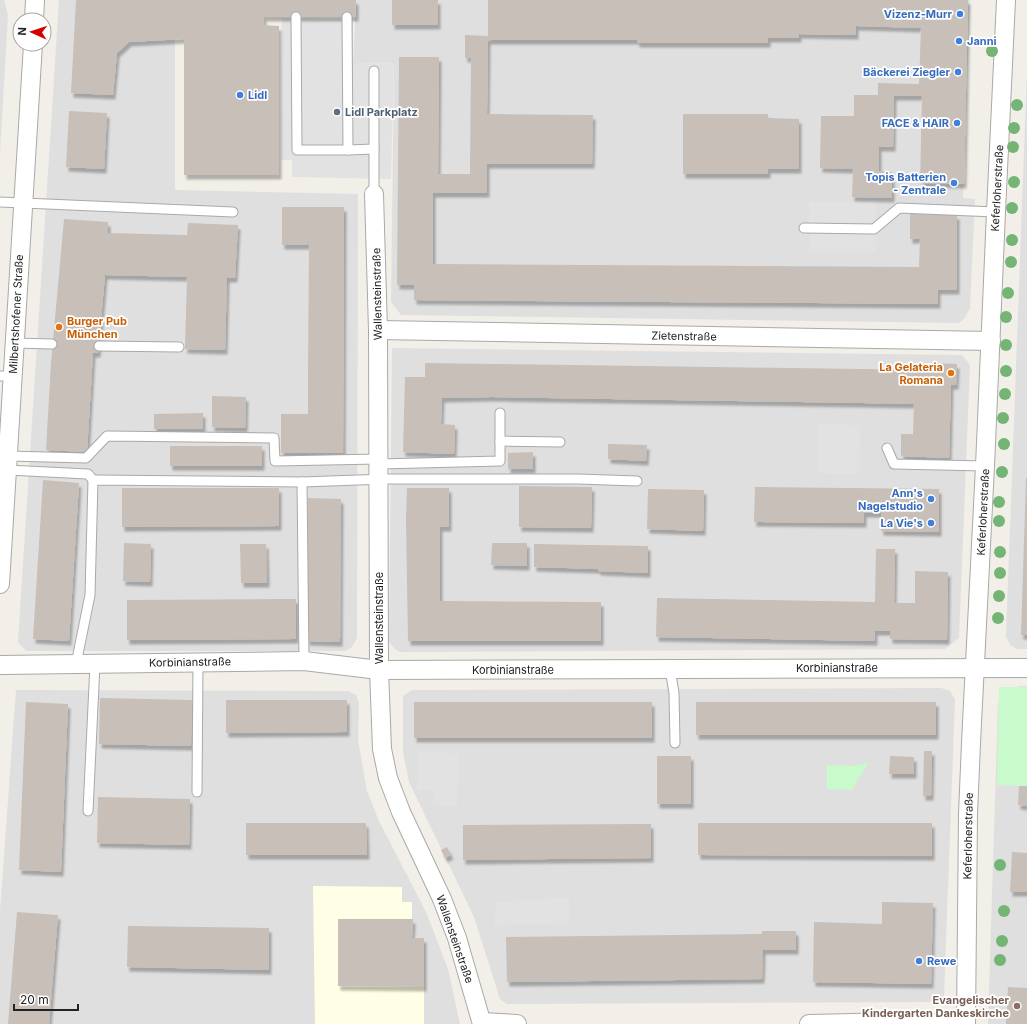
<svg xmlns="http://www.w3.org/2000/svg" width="1027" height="1024" font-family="Inter,sans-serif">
  <defs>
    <filter id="shadow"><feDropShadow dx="2.5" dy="4.5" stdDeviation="1" flood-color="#0004"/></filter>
  </defs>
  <rect width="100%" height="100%" fill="#f2efe9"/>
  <g fill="#e0dfdf">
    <path d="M0,0H4L8,15L0,152Z"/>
    <path d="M59,0H175V190L358,194L357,638L352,647L345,651H26L18,642Z"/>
    <path d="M356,0H970L963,198L975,199L970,308L965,318L959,323L401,315L391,302L394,63L353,64Z"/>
    <path d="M1027,71V649H1017L1010,645L1006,636Z"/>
    <path d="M392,348L962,355L970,365L959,638L945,649L400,652L395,649L389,642Z"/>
    <path d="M1018,686H1027V1024H988L998,703Z"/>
    <path d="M941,688L950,691L955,699L944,996L938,1002L507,1004L500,999L474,917L409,782L403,752V696L412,690Z"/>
    <path d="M16,690L348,691L356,695L359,703L358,740L367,791L379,821L426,912L448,969L460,1024H0V911Z"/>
  </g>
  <path fill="#ffffe5" d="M313,886L402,887V902H412V938H424V1024H315Z"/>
  <g fill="#c8facc">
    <path d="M999,687H1027V786L997,785Z"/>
    <path d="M868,763L852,790L827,789V765L853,766Z"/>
  </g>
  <g fill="#e2e2e2">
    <path d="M282,18L353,19V64L394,63L391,179L292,177V160H281Z"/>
    <path d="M809,202H876L875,251H809Z"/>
    <path d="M819,424L860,425L859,474L818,473Z"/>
    <path d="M417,752L458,753L457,806L433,805V790H417Z"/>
    <path d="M569,898V923L494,925L496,902Z"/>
  </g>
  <g fill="#c7bfb8" filter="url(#shadow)">
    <path d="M76,0H356V17H264V25L279,26V175H184V39L129,42L117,53L113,95L71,93Z"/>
    <rect x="392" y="0" width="46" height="25"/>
    <path d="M488,0H968L964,184L920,183L922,96H894L893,147H879V171L892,172V198L852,197L853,169L820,168L821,116H854V95H878V83L919,84L921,28L856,26V35L799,34V38H768V43H637V40H488L487,114L593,115L592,164H487V193H433V264L919,267L920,239H910V214L957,215V290H938V304L414,300V285H397L399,57H439L438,174H470L471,58H465V35L488,36Z"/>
    <path d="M69,111L107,113L104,169L66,167Z"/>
    <path d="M683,114H768V118L799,119V169H768V174H683Z"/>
    <path d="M282,207H344L343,453H281V414H308V377L309,245H282Z"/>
    <path d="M64,219L108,222V233L187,235L188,223L238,225L235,278H227L225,350L185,349L187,277L105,275L98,353H93L87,452L46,450L51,363Z"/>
    <path d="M425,363L932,370V363L957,364L956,385H951L949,458L901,456V434H913L914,404L863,403L491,397L442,398L441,424L455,425L454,454L403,452L405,377H425Z"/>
    <path d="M212,396L246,397L245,428L212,427Z"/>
    <path d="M203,413V429H154V414Z"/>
    <path d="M608,444L647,445L646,461L608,459Z"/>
    <rect x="170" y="446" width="92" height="20"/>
    <path d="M533,452V469H508V453Z"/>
    <path d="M1026,478H1027V635H1021Z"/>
    <path d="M43,480L79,483L69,641L33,639Z"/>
    <path d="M519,486L592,487L591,528L519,527Z"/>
    <path d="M755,487L939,489V532L881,531V513H864V523L754,522Z"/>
    <path d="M122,488H279V526L122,527Z"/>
    <path d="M407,488H449V527H440V601L601,602V641H408L406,520Z"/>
    <path d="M648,489L704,490L703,531L647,529Z"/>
    <path d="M308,498L341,499L340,642L307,641Z"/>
    <path d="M124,543L151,544L150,582L123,581Z"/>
    <path d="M492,543H527V566L491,565Z"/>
    <path d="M240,544H266L267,583H241Z"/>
    <path d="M534,544L648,546V573L598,571V569L534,567Z"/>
    <path d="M876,549H895L894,603H915V571L948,572L947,640L890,639V631H875V641L656,637L657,598L875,602Z"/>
    <path d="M296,599V639L127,640V600Z"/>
    <path d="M100,698L192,700L191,746L99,744Z"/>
    <path d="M226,700H347V732L226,733Z"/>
    <path d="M26,702L68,704L61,872L19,870Z"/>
    <rect x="414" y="702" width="238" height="36"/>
    <rect x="696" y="702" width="240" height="33"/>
    <path d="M924,751H932L931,796H923Z"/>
    <rect x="657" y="756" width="34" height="48"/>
    <path d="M890,756L914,757V774H889Z"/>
    <path d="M1019,786H1027V806L1018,805Z"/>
    <path d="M98,797L190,799L189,845L97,843Z"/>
    <path d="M246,823H366L367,855H246Z"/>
    <path d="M698,823H932V856L698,855Z"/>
    <path d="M651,824V858L463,860V825Z"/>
    <path d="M447,847L451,855L445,858L441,850Z"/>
    <path d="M1012,852L1027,853V892H1010Z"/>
    <path d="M882,902L933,903L931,984L813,982L814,922L882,924Z"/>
    <path d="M17,912L58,915L49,1024H8Z"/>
    <path d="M338,919H413L412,938H424V987L338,986Z"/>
    <path d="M128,926L269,928V970L127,967Z"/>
    <path d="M762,931H796V950H763L762,979L507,982L506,937L762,934Z"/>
    <path d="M1008,987L1027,988V1024H1006Z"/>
  </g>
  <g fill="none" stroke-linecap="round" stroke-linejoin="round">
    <defs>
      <g id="service">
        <path d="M296,17L297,150H348L347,17"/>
        <path d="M374,71V194"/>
        <path d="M348,150L374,149"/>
        <path d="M0,202L233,212"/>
        <path d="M804,228L874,229L899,208L996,212"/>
        <path d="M15,343L52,344"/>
        <path d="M99,346L179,347"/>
        <path d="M0,376H12"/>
        <path d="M500,441L560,442"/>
        <path d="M887,448L894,464L985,466"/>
        <path d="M8,456L86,458L107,436L274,438L275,461L379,459"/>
        <path d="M379,464L500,461V413"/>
        <path d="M7,470L88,474L93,480"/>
        <path d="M302,482L304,661"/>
        <path d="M76,664L90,595L93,480L302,482L386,479H578L637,481"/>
        <path d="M670,669L674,693L675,743"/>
        <path d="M197,792L198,662"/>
        <path d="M88,811L95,664"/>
      </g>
      <g id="minor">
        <path d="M34,20L35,0"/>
        <path d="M374,194L378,330L379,670L382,749L388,778L401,812L442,899L457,938L482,1024"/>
        <path d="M378,330L991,341"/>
        <path d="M0,584L33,44"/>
        <path d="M0,665L304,661L379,670L1027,668"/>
        <path d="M482,1022L517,1024"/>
        <path d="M809,1024L898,1022L966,1024"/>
        <path d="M966,1024L968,814L971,743L985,466L996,212L1006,0"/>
      </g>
    </defs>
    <use href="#service" stroke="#a9a9a9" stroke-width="11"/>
    <use href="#minor" stroke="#a9a9a9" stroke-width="20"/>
    <use href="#service" stroke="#fff" stroke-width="9"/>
    <use href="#minor" stroke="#fff" stroke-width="18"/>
  </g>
  <g fill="#74b475">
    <circle cx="992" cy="51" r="6"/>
    <circle cx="1017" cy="105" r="6"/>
    <circle cx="1014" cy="128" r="6"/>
    <circle cx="1013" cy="147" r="6"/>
    <circle cx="1014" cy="182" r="6"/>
    <circle cx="1012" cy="208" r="6"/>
    <circle cx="1012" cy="240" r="6"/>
    <circle cx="1011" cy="262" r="6"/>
    <circle cx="1008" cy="293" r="6"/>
    <circle cx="1006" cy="317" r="6"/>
    <circle cx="1006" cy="345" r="6"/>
    <circle cx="1006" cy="371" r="6"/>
    <circle cx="1005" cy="394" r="6"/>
    <circle cx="1003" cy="418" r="6"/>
    <circle cx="1004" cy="444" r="6"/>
    <circle cx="1002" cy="472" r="6"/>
    <circle cx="999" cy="502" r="6"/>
    <circle cx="999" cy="521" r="6"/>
    <circle cx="1000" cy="552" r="6"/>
    <circle cx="1000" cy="573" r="6"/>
    <circle cx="999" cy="596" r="6"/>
    <circle cx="998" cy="618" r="6"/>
    <circle cx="1000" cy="865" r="6"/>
    <circle cx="1004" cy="911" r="6"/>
    <circle cx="1002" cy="941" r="6"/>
    <circle cx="1000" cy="960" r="6"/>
  </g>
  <g fill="#3f7fe0" stroke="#fff" stroke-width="1.5">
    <circle cx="960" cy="14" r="4"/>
    <circle cx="959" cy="41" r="4"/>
    <circle cx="958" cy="72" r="4"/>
    <circle cx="240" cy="95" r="4"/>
    <circle cx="957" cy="123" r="4"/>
    <circle cx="954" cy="183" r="4"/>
    <circle cx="931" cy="499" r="4"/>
    <circle cx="931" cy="523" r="4"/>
    <circle cx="919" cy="961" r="4"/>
  </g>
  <circle fill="#5c6f8a" stroke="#fff" stroke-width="1.5" cx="337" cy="112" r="4"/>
  <g fill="#e8710a" stroke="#fff" stroke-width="1.5">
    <circle cx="59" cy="327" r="4"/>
    <circle cx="951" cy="373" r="4"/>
  </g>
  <circle fill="#8d6e63" stroke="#fff" stroke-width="1.5" cx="1017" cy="1006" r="4"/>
  <g text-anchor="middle" stroke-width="3.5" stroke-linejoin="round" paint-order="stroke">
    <g font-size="11" font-weight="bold" fill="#366cbe" stroke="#fff" text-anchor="end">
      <text x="952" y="18">Vizenz-Murr</text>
      <text x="967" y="45" text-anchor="start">Janni</text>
      <text x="950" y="76">Bäckerei Ziegler</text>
      <text x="248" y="99" text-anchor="start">Lidl</text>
      <text x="949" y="127">FACE &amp; HAIR</text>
      <text x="946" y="181">Topis Batterien<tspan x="946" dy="13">- Zentrale</tspan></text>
      <text x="923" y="497">Ann's<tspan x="923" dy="13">Nagelstudio</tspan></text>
      <text x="923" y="527">La Vie's</text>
      <text x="927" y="965" text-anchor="start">Rewe</text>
    </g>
    <g font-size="11" font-weight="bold" fill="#4e5e75" stroke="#fff" text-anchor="start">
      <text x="345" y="116">Lidl Parkplatz</text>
    </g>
    <g font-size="11" fill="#222" stroke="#fff">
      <text transform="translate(997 188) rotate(-87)" y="4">Keferloherstraße</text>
      <text transform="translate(377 294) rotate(-91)" y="4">Wallensteinstraße</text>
      <text transform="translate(16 314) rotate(-87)" y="4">Milbertshofener Straße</text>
      <text transform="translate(684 336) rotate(1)" y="4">Zietenstraße</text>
      <text transform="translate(983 512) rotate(-87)" y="4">Keferloherstraße</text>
      <text transform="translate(379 618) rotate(-90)" y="4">Wallensteinstraße</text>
      <text transform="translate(190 662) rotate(-1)" y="4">Korbinianstraße</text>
      <text x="837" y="672">Korbinianstraße</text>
      <text x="513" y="674">Korbinianstraße</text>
      <text transform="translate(968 836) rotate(-89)" y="4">Keferloherstraße</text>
      <text transform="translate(455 939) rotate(71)" y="4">Wallensteinstraße</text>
    </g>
    <g font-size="11" font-weight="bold" fill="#c56008" stroke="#fff" text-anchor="start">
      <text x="67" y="325">Burger Pub<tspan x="67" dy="13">München</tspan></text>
      <text x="943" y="371" text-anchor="end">La Gelateria<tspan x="943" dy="13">Romana</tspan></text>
    </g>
    <g font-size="11" font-weight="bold" fill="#785e54" stroke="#fff" text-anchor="end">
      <text x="1009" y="1004">Evangelischer<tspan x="1009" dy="13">Kindergarten Dankeskirche</tspan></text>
    </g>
  </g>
  <g transform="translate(32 32) rotate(273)"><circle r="19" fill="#ffffff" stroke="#a7a7a7"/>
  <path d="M0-3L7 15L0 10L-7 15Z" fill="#d40000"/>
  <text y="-6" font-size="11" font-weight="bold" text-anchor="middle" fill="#222222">N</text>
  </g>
  <path d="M14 1004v6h64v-6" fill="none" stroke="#222222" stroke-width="2"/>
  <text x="20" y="1004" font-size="12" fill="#222222" stroke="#ffffff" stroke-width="3" paint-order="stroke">20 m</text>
</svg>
